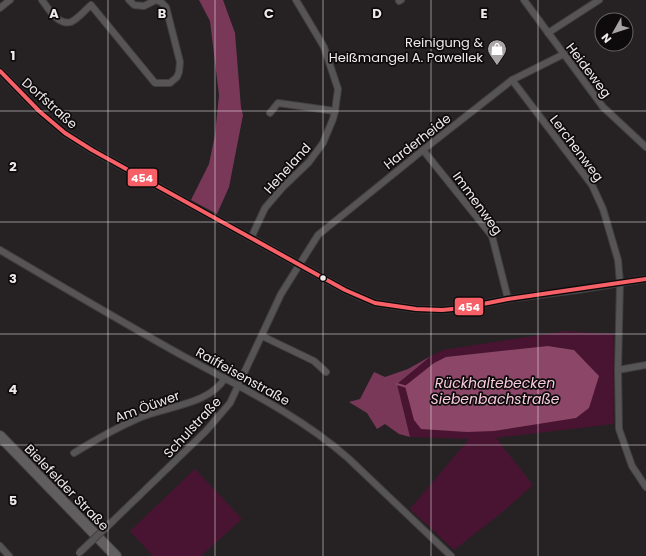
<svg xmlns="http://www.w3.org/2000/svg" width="646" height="556" font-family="Poppins,sans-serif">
  <rect width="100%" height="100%" fill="#262224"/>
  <g fill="#491431" fill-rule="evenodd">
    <path d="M565,331L613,334V424L496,438L533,485L500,514L454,550L410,509L469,439L410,437L397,384L431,356L443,350ZM548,346L574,350L599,376Z"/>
    <path d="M195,469L242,519L201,556H153L130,531Z"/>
  </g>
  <g fill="#7a3859">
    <path d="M199,0H223L235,33L241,108L243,115L229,187L217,214L191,200L209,164L215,135L219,95L210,21Z"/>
    <path d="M431,356L397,384L410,437L399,434L385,424L377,429L367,413L349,402L360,399L374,372L385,377L408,369Z"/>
  </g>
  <path fill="#8c4667" d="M548,346L574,350L599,376L589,408L576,418L494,431L467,432L421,429L414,420L405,386L434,363L446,357Z"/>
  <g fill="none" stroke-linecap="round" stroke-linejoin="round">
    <path stroke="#8c4667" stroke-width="2" d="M397,384L407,387"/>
    <defs>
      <g id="street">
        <path d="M42,0C48,8 58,26 71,22C78,19 85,10 91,5L155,83H170L177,77L179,72L180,62L166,7L161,2L156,0L144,6L134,5L129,0"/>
        <path d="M524,0L603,107L646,147"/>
        <path d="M399,1L401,0"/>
        <path d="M0,8L10,0"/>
        <path d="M548,33L599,0"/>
        <path d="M0,71L39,111L65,133L92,150L345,290L375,303L416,309L442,310L463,308L508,299L577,290L646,279"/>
        <path d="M512,80L592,185L603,209L618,260L620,283L618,370L619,429L632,466L646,487"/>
        <path d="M270,113L278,103L335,111"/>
        <path d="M423,150L492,236L508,299"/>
        <path d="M251,238L265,208L283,187L309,162L323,143L333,119L335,111L338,89L324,47L296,0"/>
        <path d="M0,250C61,286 122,322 183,356C240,387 299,415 348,458L451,556"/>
        <path d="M262,336L314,361L326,372"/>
        <path d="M618,370L646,365"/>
        <path d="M74,453C95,440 116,428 139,418C166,406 209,405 225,378"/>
        <path d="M114,520L206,431L230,403L281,294L318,235L423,150L512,80L564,54"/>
        <path d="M0,546L9,556"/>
      </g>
      <path id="primary" d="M0,436L116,556"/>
    </defs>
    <use href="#street" stroke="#413f40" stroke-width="8"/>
    <use href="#primary" stroke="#413f40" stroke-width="12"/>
    <use href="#street" stroke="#565454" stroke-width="6"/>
    <use href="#primary" stroke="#605e5f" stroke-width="10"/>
    <defs>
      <path id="street-bridge" d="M79,553L114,520"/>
    </defs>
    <use href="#street-bridge" stroke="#413f40" stroke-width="8" stroke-linecap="butt"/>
    <use href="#street-bridge" stroke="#565454" stroke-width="6"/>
    <defs>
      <path id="bus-1" d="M0,71L39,111L65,133L92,150L345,290L375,303L416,309L442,310L463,308L508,299L646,279"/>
    </defs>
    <use href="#bus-1" stroke="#0e0b0c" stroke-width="7"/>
    <use href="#bus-1" stroke="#f86067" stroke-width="4"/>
  </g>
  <path fill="none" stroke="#eee9eb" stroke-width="1" stroke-opacity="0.55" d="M108,0V556M215,0V556M323,0V556M431,0V556M538,0V556M0,111H646M0,222H646M0,334H646M0,445H646"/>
  <defs>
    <symbol id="shop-pin" viewBox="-11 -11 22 30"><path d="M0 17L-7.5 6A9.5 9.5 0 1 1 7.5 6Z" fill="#a8a3a5" stroke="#0e0b0c"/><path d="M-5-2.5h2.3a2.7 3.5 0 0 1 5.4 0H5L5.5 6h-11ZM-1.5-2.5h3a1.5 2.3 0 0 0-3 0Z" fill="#fff"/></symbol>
  </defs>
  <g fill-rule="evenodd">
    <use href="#shop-pin" x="486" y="38" width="22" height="30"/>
  </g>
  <circle fill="#eee9eb" stroke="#0e0b0c" stroke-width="1.5" cx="323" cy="278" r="3.5"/>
  <g text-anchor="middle" stroke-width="3.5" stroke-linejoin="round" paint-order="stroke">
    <g font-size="13" fill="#eee9eb" stroke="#0e0b0c" text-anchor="end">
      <text x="483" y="47">Reinigung &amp;<tspan x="483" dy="15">Heißmangel A. Pawellek</tspan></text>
    </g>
    <g font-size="13" fill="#eee9eb" stroke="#0e0b0c">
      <text transform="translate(589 70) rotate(53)" y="5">Heideweg</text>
      <text transform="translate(50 103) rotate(42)" y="5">Dorfstraße</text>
      <text transform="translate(417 141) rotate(-38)" y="5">Harderheide</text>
      <text transform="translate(577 148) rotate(53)" y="5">Lerchenweg</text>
      <text transform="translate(287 168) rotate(-48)" y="5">Heheland</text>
      <text transform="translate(478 203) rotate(54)" y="5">Immenweg</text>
      <text transform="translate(243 376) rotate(29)" y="5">Raiffeisenstraße</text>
      <text transform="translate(147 406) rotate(-20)" y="5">Am Öüwer</text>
      <text transform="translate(192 427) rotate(-47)" y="5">Schulstraße</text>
      <text transform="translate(67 487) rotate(46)" y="5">Bielefelder Straße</text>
    </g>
    <g font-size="14" font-style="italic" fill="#f7cadc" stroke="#0e0b0c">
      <text x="495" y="388">Rückhaltebecken<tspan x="495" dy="16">Siebenbachstraße</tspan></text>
    </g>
  </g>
  <g font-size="13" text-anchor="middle" font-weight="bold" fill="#eee9eb" stroke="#0e0b0c" stroke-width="3.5" stroke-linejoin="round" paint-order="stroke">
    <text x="54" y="18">A</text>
    <text x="162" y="18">B</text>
    <text x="269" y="18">C</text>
    <text x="377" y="18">D</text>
    <text x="484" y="18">E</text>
    <text x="13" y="60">1</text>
    <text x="13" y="171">2</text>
    <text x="13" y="283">3</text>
    <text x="13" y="394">4</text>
    <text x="13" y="505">5</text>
  </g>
  <g stroke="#0e0b0c" stroke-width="1.5">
    <rect x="127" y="168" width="31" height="19" rx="4" fill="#f86067"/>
    <rect x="454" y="297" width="30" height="19" rx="4" fill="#f86067"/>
  </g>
  <g font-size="11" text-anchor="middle" font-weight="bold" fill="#fff">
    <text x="142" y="182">454</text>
    <text x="469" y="311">454</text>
  </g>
  <g transform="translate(614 32) rotate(231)"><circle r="19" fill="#0e0b0c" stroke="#686465"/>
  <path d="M0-3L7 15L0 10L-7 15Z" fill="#a8a3a5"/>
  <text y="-6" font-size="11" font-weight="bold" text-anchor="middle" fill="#eee9eb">N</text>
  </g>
</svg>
